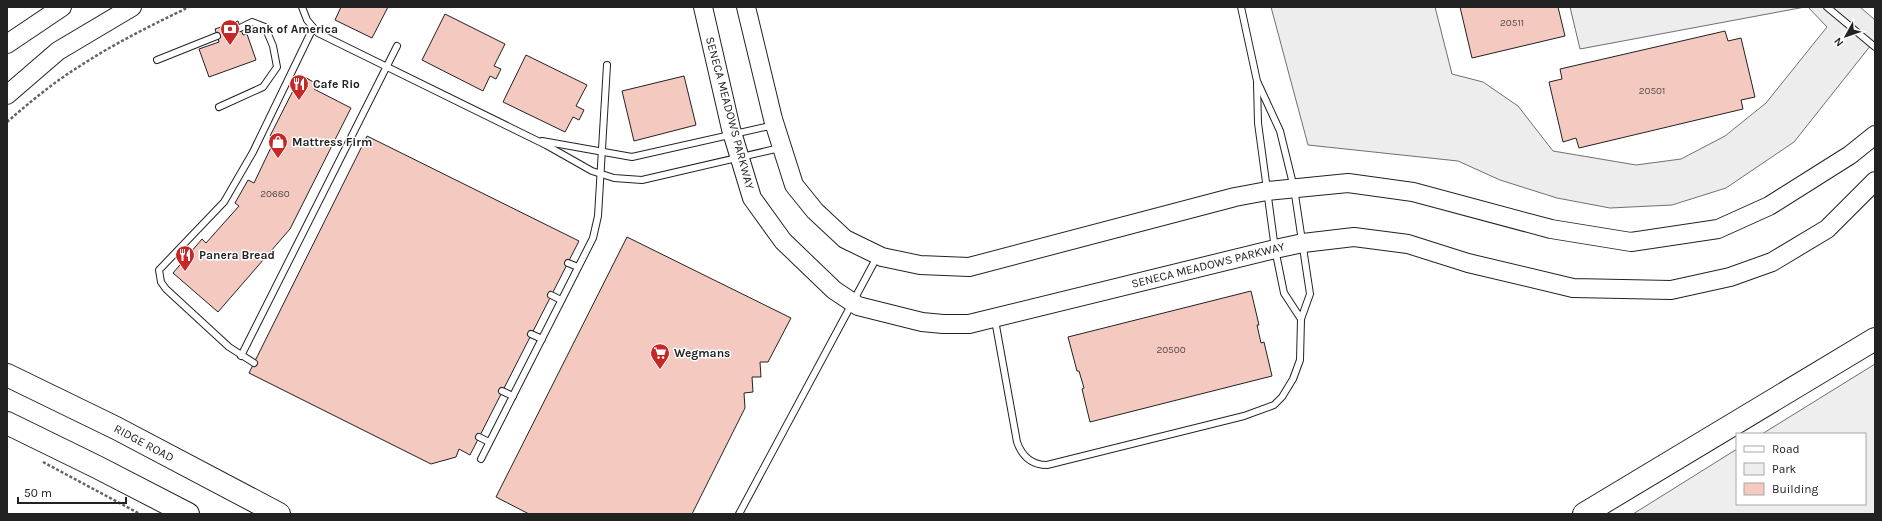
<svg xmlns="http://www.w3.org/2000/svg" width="1882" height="521" font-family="Karla,sans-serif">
  <rect width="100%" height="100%" fill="#fff"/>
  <path fill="#eee" stroke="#6f6f6f" d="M1875,364V514H1633L1737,449V504H1865V434H1762Z"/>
  <g fill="#ededed" stroke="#6f6f6f">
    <path d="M1271,7H1435L1452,74L1483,82L1518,106L1553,151L1636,165L1681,159L1725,136L1766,103L1827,27L1808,7H1860L1875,20V40L1794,142L1726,188L1672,205L1610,208L1557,198L1500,180L1458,161L1308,145Z"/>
    <path d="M1570,7H1805L1580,49Z"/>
  </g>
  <g fill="#f3c9c0" stroke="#222">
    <path d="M341,7H388L372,38L335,20Z"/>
    <path d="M1460,7H1558L1565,36L1472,58Z"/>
    <path d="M445,14L505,44L494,66L501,69L496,79L490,76L483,91L422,60Z"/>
    <path d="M238,21L243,35L247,34L256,60L209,77L199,49L219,42L215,29Z"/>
    <path d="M1725,31L1728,41L1741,38L1755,97L1741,100L1743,109L1579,148L1576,138L1563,142L1549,82L1562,79L1560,69Z"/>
    <path d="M526,55L587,85L576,106L584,110L579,120L573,117L565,132L503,102Z"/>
    <path d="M301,75L317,84L314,89L351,108L290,229L218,312L173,273L202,239L206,243L239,206L235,203L248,180L254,183L275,139L270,136Z"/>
    <path d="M684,76L696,125L634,141L622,91Z"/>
    <path d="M367,136L579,241L470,455L459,449L456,457L431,464L249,373Z"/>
    <path d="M627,237L791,318L768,362H760L761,377H752L753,392L744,393L745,408L692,514H529L496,497Z"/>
    <path d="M1251,291L1259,325H1257L1261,343L1264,342L1272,376L1090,422L1082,389L1084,388L1079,371H1077L1068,337Z"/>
  </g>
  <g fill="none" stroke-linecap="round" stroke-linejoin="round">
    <defs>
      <g id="lane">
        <path d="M302,7L307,20L318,33L546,145L592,171L614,178L642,180L780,148"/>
        <path d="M1827,7L1875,47"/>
        <path d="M157,60L217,36"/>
        <path d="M1257,84L1258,123L1275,249L1284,293L1301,319"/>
        <path d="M219,107L263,87L277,67L273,46L265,27L252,22L240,28"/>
        <path d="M542,141L632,157L774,125"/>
        <path d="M568,263L578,267"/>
        <path d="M551,295L561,300"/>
        <path d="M995,320L1017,442C1022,456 1031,465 1047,465L1244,416L1274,405L1282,397L1293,379L1300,360L1301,319L1310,294L1294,188L1280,131L1257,81L1241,7"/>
        <path d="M531,334L542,339"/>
        <path d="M241,356L397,46"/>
        <path d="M254,363L229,347L166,289L161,282L159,270L224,202L253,152L313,28"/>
        <path d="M502,391L513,396"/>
        <path d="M479,437L489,442"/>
        <path d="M481,459L593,238L598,216L607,65"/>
        <path d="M739,514L877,257"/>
      </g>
      <g id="secondary">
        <path d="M703,7L731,129L752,198L783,241L834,290L858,306L922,322L943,324H969L1275,249L1303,243L1354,237L1408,244L1468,263L1573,288L1671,290L1730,277L1772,262L1827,229L1875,181"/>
        <path d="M746,7L773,119L794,185L815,211L845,239L882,257L920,265L969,267L1235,197L1267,191L1348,183L1413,192L1551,229L1631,242L1718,229L1769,206L1850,155L1875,135"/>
        <path d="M7,44L62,7"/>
        <path d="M7,95L58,51L132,7"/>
      </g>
      <g id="highway">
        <path d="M7,375L116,428L279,514"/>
        <path d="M7,423L97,467L188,514"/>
        <path d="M1584,514L1875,339"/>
      </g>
    </defs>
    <use href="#lane" stroke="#222" stroke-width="8"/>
    <use href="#secondary" stroke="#222" stroke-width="20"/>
    <use href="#highway" stroke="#222" stroke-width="24"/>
    <g stroke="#646464" stroke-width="2.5" stroke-dasharray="3 2" stroke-linecap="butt">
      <path d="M7,122C30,102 54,82 80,66C115,43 152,25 189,7"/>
      <path d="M43,462L140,514"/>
    </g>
    <use href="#lane" stroke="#fff" stroke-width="6"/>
    <use href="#secondary" stroke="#fff" stroke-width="18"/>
    <use href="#highway" stroke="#fff" stroke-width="22"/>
  </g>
  <defs>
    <symbol id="bank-pin" viewBox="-11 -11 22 30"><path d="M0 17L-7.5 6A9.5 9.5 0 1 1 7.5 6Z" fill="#c62828" stroke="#fff"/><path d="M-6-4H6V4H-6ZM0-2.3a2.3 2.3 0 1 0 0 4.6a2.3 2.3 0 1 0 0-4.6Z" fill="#fff"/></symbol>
    <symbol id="restaurant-pin" viewBox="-11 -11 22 30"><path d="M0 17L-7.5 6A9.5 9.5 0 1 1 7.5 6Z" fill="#c62828" stroke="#fff"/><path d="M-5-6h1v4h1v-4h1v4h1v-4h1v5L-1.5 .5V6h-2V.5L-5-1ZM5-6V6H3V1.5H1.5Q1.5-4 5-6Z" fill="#fff"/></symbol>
    <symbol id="shop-pin" viewBox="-11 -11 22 30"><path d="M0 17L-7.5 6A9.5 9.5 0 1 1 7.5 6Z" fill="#c62828" stroke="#fff"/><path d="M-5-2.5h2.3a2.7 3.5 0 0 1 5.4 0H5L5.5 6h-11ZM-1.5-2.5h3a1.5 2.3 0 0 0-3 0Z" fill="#fff"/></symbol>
    <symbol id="supermarket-pin" viewBox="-11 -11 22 30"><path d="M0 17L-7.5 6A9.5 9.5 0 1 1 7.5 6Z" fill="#c62828" stroke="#fff"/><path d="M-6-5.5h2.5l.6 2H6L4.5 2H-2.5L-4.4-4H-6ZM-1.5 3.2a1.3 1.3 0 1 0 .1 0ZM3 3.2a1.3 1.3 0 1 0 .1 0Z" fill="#fff"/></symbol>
  </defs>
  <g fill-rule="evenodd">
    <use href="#bank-pin" x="219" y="18" width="22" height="30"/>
    <use href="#restaurant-pin" x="288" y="73" width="22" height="30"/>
    <use href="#shop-pin" x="267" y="131" width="22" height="30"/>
    <use href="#restaurant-pin" x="174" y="244" width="22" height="30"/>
    <use href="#supermarket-pin" x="649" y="342" width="22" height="30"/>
  </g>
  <g text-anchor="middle" stroke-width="3" stroke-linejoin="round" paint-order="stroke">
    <g font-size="10" fill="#564c4a">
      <text x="1512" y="26">20511</text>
      <text x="1652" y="94">20501</text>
      <text x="275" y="197">20680</text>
      <text x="1171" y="353">20500</text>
    </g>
    <g font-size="12" font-weight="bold" fill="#222" stroke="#fff" text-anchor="start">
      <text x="244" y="33">Bank of America</text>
      <text x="313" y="88">Cafe Rio</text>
      <text x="292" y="146">Mattress Firm</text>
      <text x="199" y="259">Panera Bread</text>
      <text x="674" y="357">Wegmans</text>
    </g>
    <g font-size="12" fill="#222" stroke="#fff">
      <text transform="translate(730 113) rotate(75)" y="4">SENECA MEADOWS PARKWAY</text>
      <text transform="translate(1208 265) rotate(-14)" y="4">SENECA MEADOWS PARKWAY</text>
      <text transform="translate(144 443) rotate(28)" y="4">RIDGE ROAD</text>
    </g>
  </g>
  <rect width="1882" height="521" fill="none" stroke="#222222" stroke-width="16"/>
  <rect x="1736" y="433" width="130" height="72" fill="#ffffff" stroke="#a7a7a7"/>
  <rect x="1744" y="446" width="20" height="6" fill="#ffffff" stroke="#a7a7a7"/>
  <text x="1772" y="453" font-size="12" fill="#222222">Road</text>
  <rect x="1744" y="463" width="20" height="12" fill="#eeeeee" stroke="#a7a7a7"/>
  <text x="1772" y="473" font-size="12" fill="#222222">Park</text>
  <rect x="1744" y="483" width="20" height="12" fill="#f3c9c0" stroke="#a7a7a7"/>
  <text x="1772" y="493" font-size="12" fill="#222222">Building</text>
  <g transform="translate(1846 36) rotate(230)" stroke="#ffffff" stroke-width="3" paint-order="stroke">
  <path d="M0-3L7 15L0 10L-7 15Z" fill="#222222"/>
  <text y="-6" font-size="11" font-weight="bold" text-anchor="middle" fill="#222222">N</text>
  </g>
  <path d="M18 497v6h108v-6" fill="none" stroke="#222222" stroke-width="2"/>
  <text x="24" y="497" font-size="12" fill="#222222" stroke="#ffffff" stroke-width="3" paint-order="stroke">50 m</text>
</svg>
